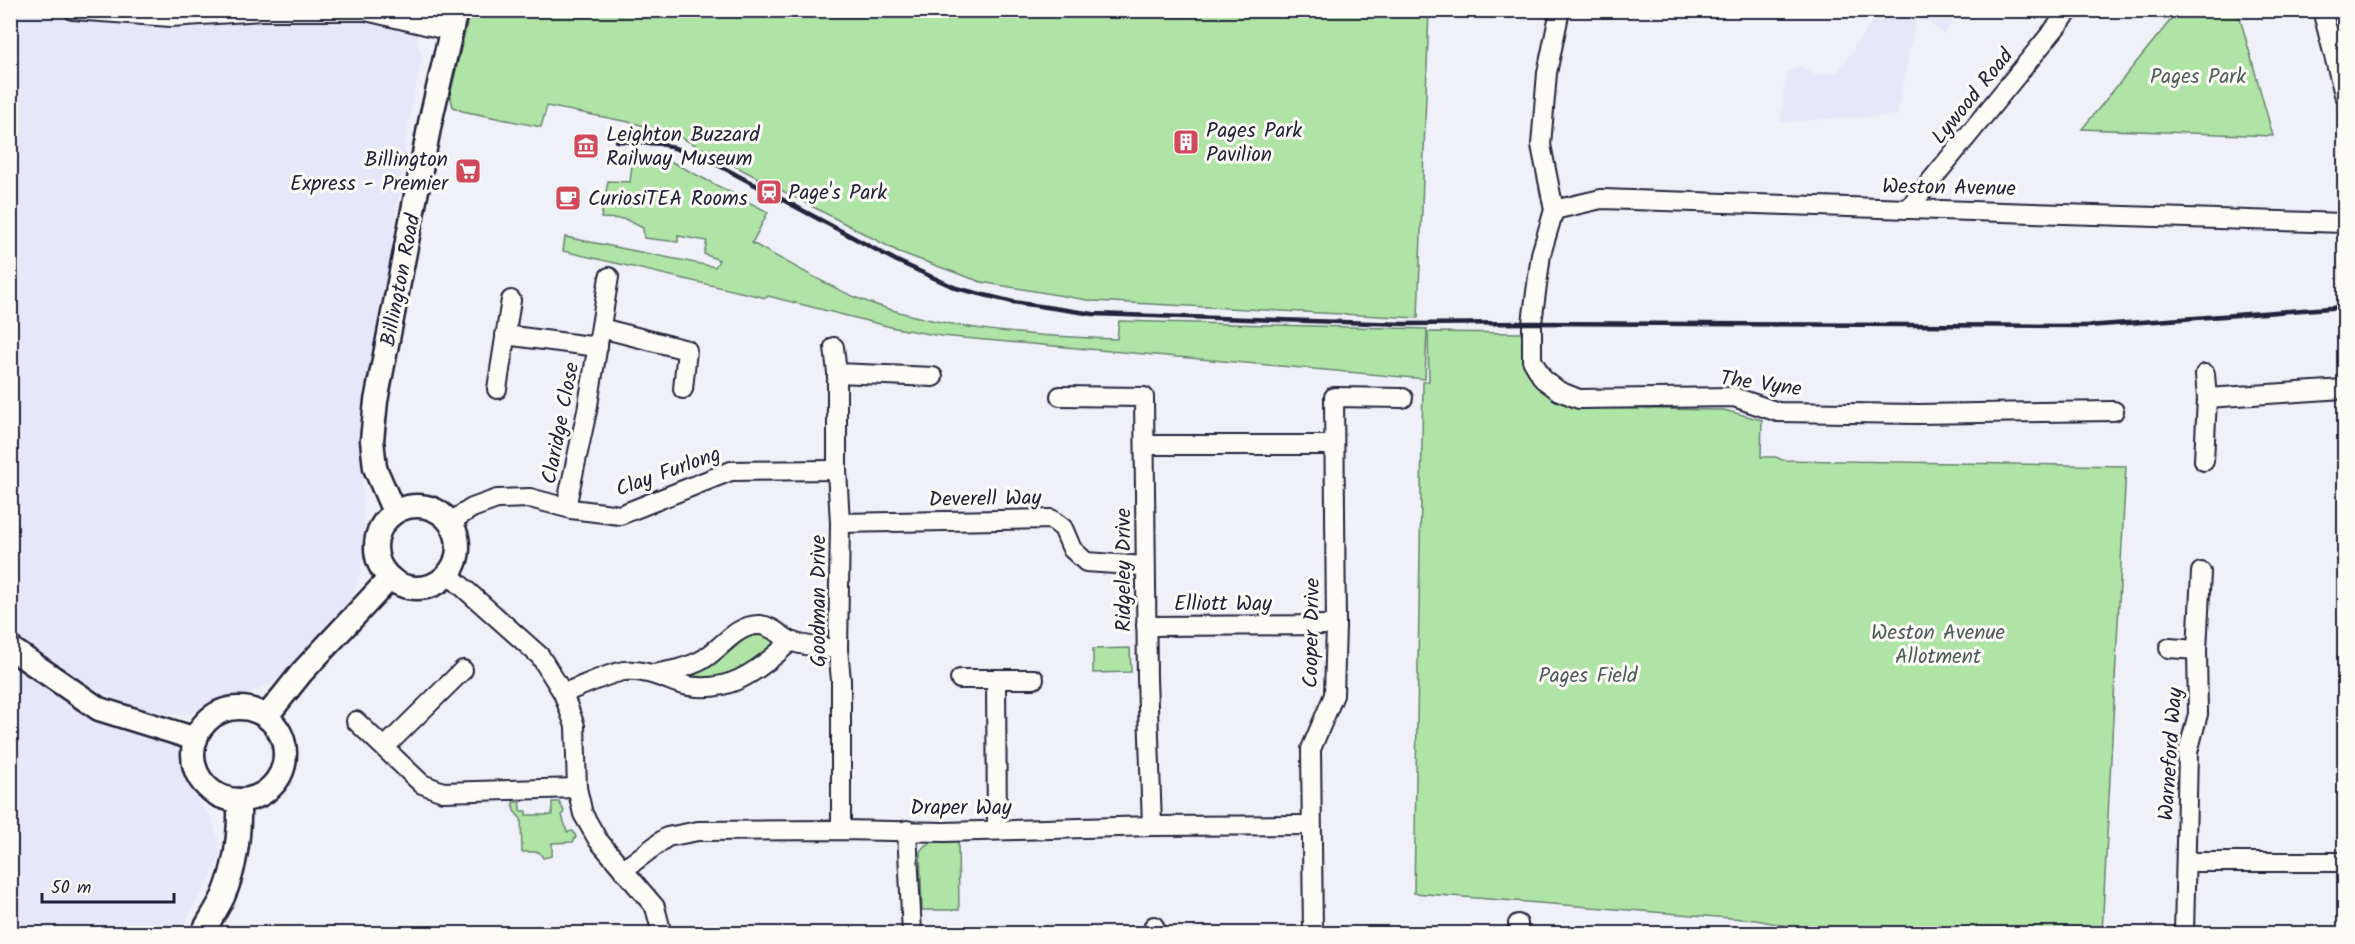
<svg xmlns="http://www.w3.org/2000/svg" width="2355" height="944" font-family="Kalam,sans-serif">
  <rect width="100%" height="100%" fill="#f0f0f8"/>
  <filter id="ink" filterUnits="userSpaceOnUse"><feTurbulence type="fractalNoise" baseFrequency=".0167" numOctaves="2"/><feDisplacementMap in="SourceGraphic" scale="12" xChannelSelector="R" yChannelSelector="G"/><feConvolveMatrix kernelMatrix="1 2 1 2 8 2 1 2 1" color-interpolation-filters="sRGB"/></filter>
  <g filter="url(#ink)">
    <g fill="#e6e8f9">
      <path d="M10,11H426L417,40L422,57L410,116L368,406L363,460L364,560L354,596L336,625L275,681L239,698L182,715L148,712L91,688L11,631Z"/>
      <path d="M1923,11V10L1961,11L1943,34L1920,15Z"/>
      <path d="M1878,12L1916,18L1897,115L1780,122L1786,73L1801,65L1815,75L1839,71Z"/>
      <path d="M10,635L99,709L174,738L189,786L212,819L222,855L179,933H11Z"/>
    </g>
    <g fill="#afe4a6" stroke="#688370" stroke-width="1.5">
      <path d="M470,11H1429L1418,318L1093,301L981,282L899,252L680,137L634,123L547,106L541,127L462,111L453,107L450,95Z"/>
      <path d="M2178,11H2238L2273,136L2082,129Z"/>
      <path d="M644,158L672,162L768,212L752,243C786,261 821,283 857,298C939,330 1030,336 1117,339L1119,321L1427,329L1425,379L941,336L895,328L768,296L766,298L563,251L565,237L715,267L719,260L704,254L707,241L678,236V242L644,238L643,228L625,219L601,218L608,181L630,182L632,165Z"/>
      <path d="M1428,332L1521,333L1534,381L1553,399L1580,408L1724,410L1762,420L1761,457H1776L1782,460L2126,466L2102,933H1823L1756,920L1414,893L1423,382L1429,381Z"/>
      <path d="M750,634L772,636L776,646C737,673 731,682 682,677L720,660Z"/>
      <path d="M1130,648L1131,672L1093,673V649Z"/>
      <path d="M520,802V811H526V815H552V802H559L564,811L562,815L567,832L573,831L576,837L573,842L552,843V856L543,858L539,852H522L521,819L514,811L513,802Z"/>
      <path d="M958,841L959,910H922L920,852C927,838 944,841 958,841Z"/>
    </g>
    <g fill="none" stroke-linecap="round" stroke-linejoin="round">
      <defs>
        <g id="minor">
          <path d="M73,10L171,17L262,11H366L451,31"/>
          <path d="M1560,10L1547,73L1541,145L1554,210L1541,254L1532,323V360L1543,379L1559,391L1579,399L1734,397L1778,412L1918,414L2114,411"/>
          <path d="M2322,10L2344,94"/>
          <path d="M1908,209L2070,10"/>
          <path d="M1554,210L1601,199L2344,223"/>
          <path d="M601,328L687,350L683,389"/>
          <path d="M505,335L598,347"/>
          <path d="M834,347L837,373V470L840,523L838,649L841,680V830"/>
          <path d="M837,373L933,377"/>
          <path d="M2205,374L2207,398"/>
          <path d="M497,389L511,300"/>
          <path d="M1060,396L1144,397L1147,678L1152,826"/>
          <path d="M1146,445H1334"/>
          <path d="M2204,461L2207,398L2344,389"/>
          <path d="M566,507L587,411L609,277"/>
          <path d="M450,522L472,508L497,499L530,498L571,509L620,515L731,471L837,470"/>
          <path d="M840,523L1051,519L1063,528L1072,549L1086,562L1145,566"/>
          <path d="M448,574L540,656L563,693L575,726L577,788L583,814L598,840L655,907L662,934"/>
          <path d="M1146,626L1336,625"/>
          <path d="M2169,648L2197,650"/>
          <path d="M653,674C670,671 687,668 702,660C721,649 736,624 760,625C774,626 782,638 793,642C806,647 824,647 838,649"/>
          <path d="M960,679H1034"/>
          <path d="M996,680L997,830"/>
          <path d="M563,693C581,687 606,674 624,671C642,669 661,677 677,683C724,698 758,672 791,641"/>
          <path d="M356,721L422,784L443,792L577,788"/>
          <path d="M385,747L463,670"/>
          <path d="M907,830L912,934"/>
          <path d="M2187,862H2344"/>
          <path d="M623,870L667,837L698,831L841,830L944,832L1152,826L1311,825"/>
          <path d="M1154,926V934"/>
          <path d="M1313,934L1311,749L1334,695L1336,625L1334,397L1403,398"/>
          <path d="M1518,934V924"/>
          <path d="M2184,934L2188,752L2198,714L2197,650L2201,572"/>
        </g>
        <g id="tertiary">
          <circle cx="417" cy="547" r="41"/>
          <path d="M394,512L375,468L372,440L376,401L430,123L456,10"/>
          <path d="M10,648L99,709L196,739"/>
          <circle cx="239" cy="754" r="46"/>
          <path d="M266,717L302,672L390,578"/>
          <path d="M202,934C209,921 217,909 223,897C236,867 240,832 239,800"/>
        </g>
      </defs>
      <use href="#minor" stroke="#22223b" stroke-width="22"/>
      <use href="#tertiary" stroke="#22223b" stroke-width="27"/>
      <use href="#minor" stroke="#fdfcf7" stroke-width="18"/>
      <use href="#tertiary" stroke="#fdfcf7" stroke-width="22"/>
      <path stroke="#22223b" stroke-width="4.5" d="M617,141L662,144L705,158L897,261L956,288L1013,302L1093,314L1404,324L1532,323L2087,326L2344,307"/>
    </g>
  </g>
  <defs>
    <symbol id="building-square" viewBox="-11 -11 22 22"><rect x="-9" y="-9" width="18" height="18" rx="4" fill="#d1495b" stroke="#fdfcf7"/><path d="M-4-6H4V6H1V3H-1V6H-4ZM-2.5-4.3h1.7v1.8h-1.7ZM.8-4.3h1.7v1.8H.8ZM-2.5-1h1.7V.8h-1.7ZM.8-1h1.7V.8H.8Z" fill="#fff"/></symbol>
    <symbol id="museum-square" viewBox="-11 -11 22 22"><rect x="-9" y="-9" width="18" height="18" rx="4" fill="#d1495b" stroke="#fdfcf7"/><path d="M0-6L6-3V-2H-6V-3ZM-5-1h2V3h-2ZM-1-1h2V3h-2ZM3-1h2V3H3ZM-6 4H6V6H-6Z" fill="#fff"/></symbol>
    <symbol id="supermarket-square" viewBox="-11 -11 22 22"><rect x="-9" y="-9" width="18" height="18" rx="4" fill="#d1495b" stroke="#fdfcf7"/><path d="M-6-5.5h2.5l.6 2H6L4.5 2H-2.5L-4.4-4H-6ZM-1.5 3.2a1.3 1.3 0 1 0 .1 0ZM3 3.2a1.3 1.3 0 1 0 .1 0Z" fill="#fff"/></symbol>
    <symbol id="station-square" viewBox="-11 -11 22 22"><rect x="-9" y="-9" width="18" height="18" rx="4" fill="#d1495b" stroke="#fdfcf7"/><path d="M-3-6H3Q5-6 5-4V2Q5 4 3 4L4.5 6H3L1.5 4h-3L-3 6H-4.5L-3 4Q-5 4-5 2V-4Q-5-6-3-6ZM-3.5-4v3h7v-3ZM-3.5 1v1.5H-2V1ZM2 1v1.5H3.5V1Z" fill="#fff"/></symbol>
    <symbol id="cafe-square" viewBox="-11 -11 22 22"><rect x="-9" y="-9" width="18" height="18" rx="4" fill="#d1495b" stroke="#fdfcf7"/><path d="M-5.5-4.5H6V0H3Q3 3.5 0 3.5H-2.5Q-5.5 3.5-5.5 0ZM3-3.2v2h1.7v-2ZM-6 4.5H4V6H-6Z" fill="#fff"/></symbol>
  </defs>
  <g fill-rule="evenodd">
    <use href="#building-square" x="1171" y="127" width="30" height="30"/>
    <use href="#museum-square" x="571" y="131" width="30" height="30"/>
    <use href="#supermarket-square" x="453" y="156" width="30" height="30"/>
    <use href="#station-square" x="754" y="177" width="30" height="30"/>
    <use href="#cafe-square" x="553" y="183" width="30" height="30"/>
  </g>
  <g text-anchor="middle" stroke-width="6" stroke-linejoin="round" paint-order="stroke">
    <g font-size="21" fill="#4c5c5b" stroke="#fdfcf7">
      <text x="2198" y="83">Pages Park</text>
      <text x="1938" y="639">Weston Avenue<tspan x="1938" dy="24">Allotment</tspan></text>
      <text x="1588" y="682">Pages Field</text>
    </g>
    <g font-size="21" fill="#22223b" stroke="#fdfcf7">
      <text transform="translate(1972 96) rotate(-51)" y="7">Lywood Road</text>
      <text transform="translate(1949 187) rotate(1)" y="7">Weston Avenue</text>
      <text transform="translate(400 280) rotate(-79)" y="7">Billington Road</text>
      <text transform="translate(1761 383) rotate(8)" y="7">The Vyne</text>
      <text transform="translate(560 423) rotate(-79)" y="7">Claridge Close</text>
      <text transform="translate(668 471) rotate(-20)" y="7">Clay Furlong</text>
      <text transform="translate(985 498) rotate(-1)" y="7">Deverell Way</text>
      <text transform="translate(1123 570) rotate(-90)" y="7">Ridgeley Drive</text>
      <text transform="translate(818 601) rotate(-90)" y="7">Goodman Drive</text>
      <text x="1223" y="610">Elliott Way</text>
      <text transform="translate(1311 633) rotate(-89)" y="7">Cooper Drive</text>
      <text transform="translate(2170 754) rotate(-86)" y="7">Warneford Way</text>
      <text x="961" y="814">Draper Way</text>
    </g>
    <g font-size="21" fill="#22223b" stroke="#fdfcf7" text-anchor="start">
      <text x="1206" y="137">Pages Park<tspan x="1206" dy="24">Pavilion</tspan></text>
      <text x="606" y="141">Leighton Buzzard<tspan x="606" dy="24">Railway Museum</tspan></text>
      <text x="448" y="166" text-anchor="end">Billington<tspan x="448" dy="24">Express - Premier</tspan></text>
      <text x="788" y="199">Page's Park</text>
      <text x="588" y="205">CuriosiTEA Rooms</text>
    </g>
  </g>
  <rect width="2355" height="944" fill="none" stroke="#fdfcf7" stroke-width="36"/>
  <rect x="18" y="18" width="2319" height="908" fill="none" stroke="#22223b" stroke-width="2" filter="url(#ink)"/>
  <path d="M42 893v9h132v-9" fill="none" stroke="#22223b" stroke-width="3"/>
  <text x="51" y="893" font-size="18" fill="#22223b" stroke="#fdfcf7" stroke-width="4.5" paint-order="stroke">50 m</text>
</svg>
